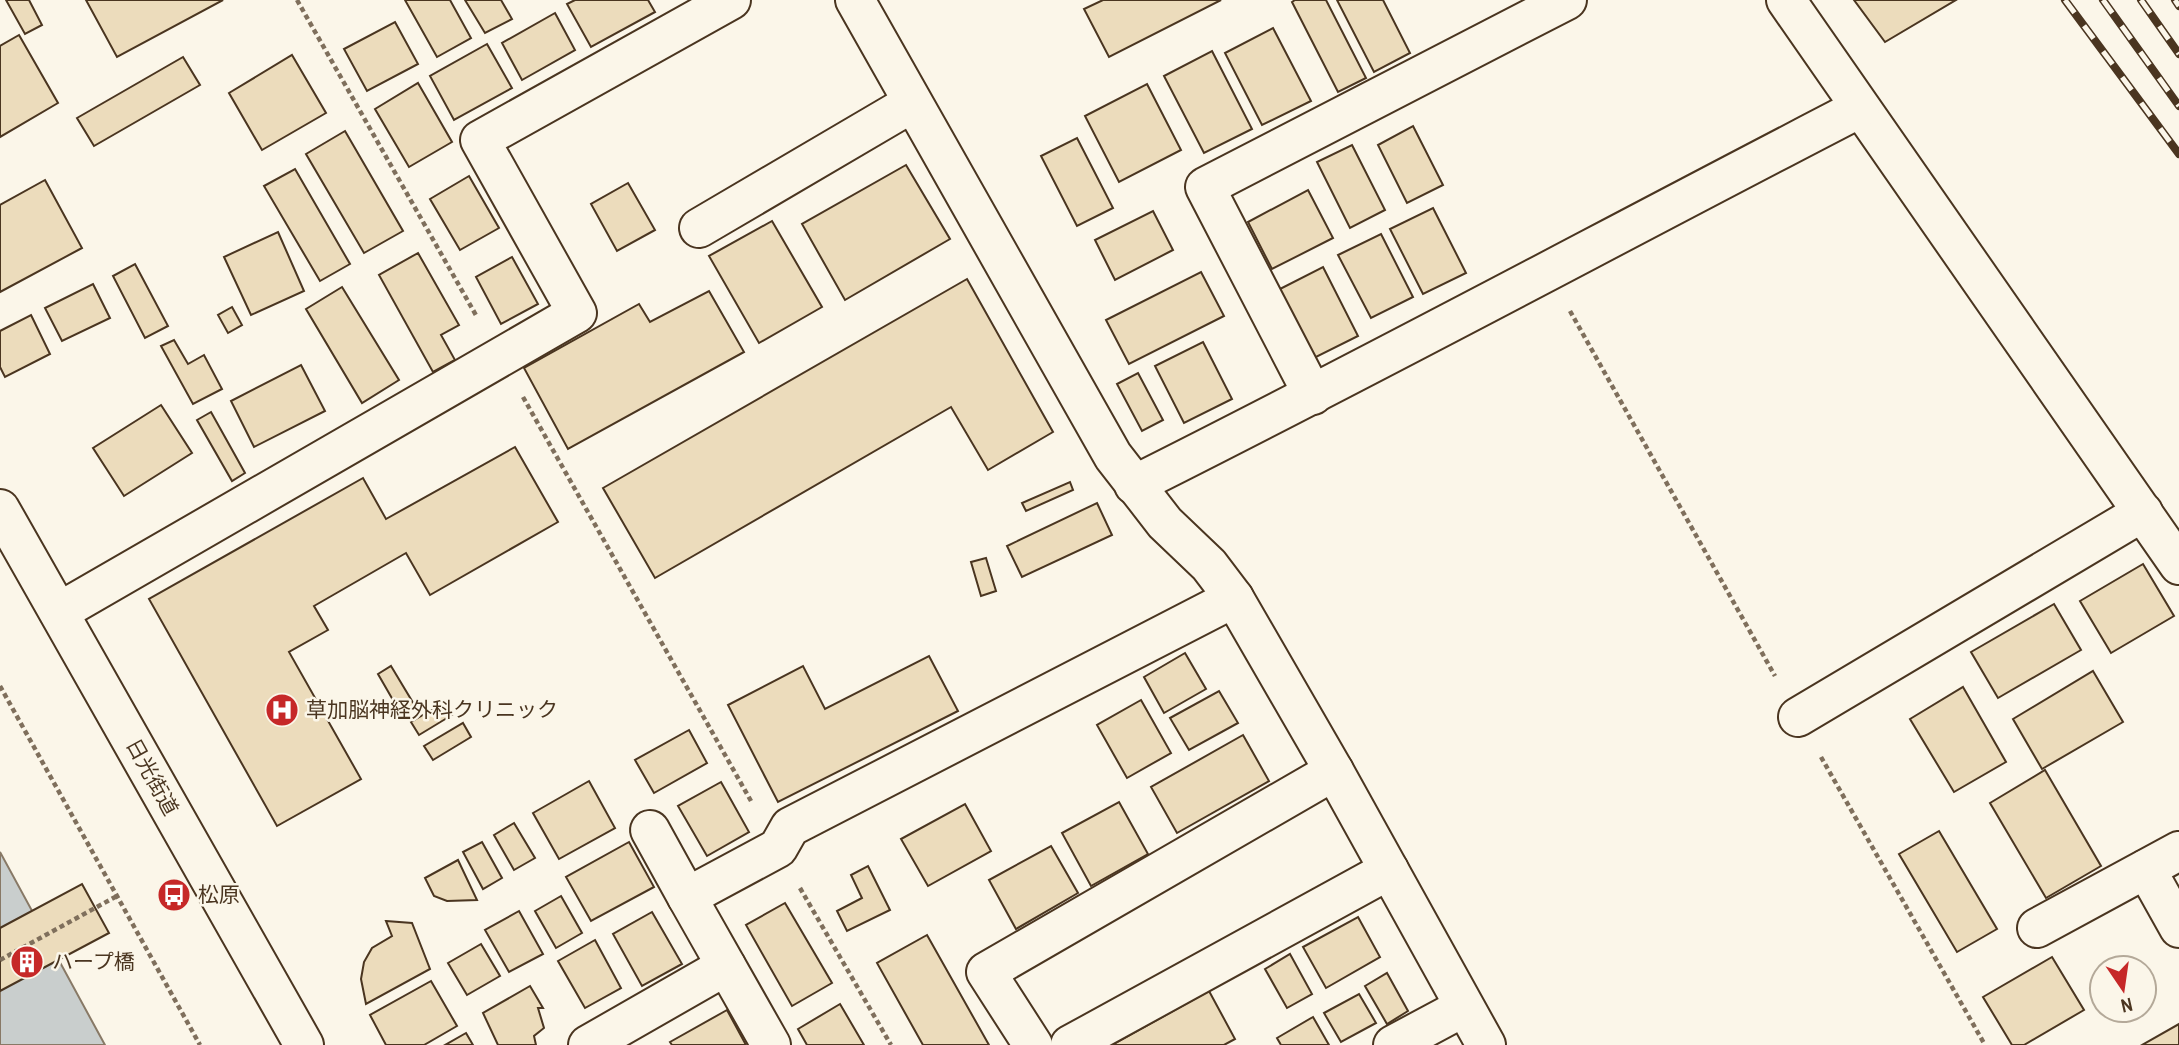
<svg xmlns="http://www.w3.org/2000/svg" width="2179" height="1045" font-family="'Archivo Narrow','Noto Sans JP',sans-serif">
  <rect width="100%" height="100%" fill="#fbf6e9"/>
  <path fill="#c9cecd" stroke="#887966" stroke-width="2" d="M0,852L93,1023L105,1045H0Z"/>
  <g fill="#ecdcbc" stroke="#4a3520" stroke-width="2">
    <path d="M6,0H29L42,25L25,34Z"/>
    <path d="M86,0H223L117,57Z"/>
    <path d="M405,0H450L471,38L437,57Z"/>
    <path d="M465,0H501L512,19L485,33Z"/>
    <path d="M575,0H648L655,12L591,47L567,4Z"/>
    <path d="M1103,0H1221L1109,57L1084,9Z"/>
    <path d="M1295,0H1326L1366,78L1338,92L1292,2Z"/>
    <path d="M1337,0H1383L1410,53L1374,72Z"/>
    <path d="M1854,0H1956L1885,42Z"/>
    <path d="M555,13L575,50L522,80L502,43Z"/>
    <path d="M395,22L418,64L367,91L344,49Z"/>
    <path d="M1273,28L1311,101L1262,125L1225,53Z"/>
    <path d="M19,35L58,103L0,137V46Z"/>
    <path d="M487,44L512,88L454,120L430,76Z"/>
    <path d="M1212,51L1252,129L1204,153L1164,76Z"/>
    <path d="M292,55L326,113L262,150L229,93Z"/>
    <path d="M183,57L200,85L94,146L77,118Z"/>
    <path d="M418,83L452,142L409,167L375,109Z"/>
    <path d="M1147,84L1181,150L1119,182L1085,116Z"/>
    <path d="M1413,126L1443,185L1407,203L1378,145Z"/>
    <path d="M345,131L403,231L364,253L306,154Z"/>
    <path d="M1077,138L1113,208L1077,226L1041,156Z"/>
    <path d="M1352,145L1385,210L1350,228L1317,162Z"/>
    <path d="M906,165L950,239L845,300L802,224Z"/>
    <path d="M295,169L350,264L320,281L264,186Z"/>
    <path d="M469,176L499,228L460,250L430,199Z"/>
    <path d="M45,180L82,248L0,292V205Z"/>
    <path d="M628,183L655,230L617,251L591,204Z"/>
    <path d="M1308,190L1333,238L1272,269L1248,222Z"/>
    <path d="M1433,208L1466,273L1423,294L1390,229Z"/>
    <path d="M1153,211L1173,250L1115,280L1095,240Z"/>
    <path d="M772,221L822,307L759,343L709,256Z"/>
    <path d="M278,232L304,291L251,315L224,257Z"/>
    <path d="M1381,234L1413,297L1371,318L1338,255Z"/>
    <path d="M418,253L459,325L441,335L455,360L433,372L379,275Z"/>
    <path d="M512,257L538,304L501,324L476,277Z"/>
    <path d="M135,264L168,326L145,338L113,276Z"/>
    <path d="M1323,267L1358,336L1314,358L1278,290Z"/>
    <path d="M1201,272L1224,316L1129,364L1106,320Z"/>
    <path d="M967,279L1053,432L988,470L951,407L655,578L603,488Z"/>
    <path d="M93,284L110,318L62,341L45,308Z"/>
    <path d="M342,287L399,380L362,403L306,309Z"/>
    <path d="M709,291L744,352L568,449L524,368L639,304L650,322Z"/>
    <path d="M232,307L242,325L228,333L218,315Z"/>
    <path d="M31,315L50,354L5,377L0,367V331Z"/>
    <path d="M174,340L188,364L204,355L222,389L193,404L161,346Z"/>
    <path d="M1203,342L1232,399L1184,423L1155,366Z"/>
    <path d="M301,365L325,411L254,447L231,401Z"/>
    <path d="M1138,373L1163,420L1142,431L1117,384Z"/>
    <path d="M161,405L192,453L124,496L93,448Z"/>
    <path d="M211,412L245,473L232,481L197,420Z"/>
    <path d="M515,447L558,522L430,595L406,553L314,606L328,630L289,652L361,779L277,826L149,599L363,478L386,519Z"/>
    <path d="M1070,482L1073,490L1026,511L1022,503Z"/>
    <path d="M1097,503L1112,535L1022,577L1007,546Z"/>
    <path d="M986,558L996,591L981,596L971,562Z"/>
    <path d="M2143,564L2174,616L2111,653L2080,601Z"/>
    <path d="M2054,604L2081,650L1998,698L1971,652Z"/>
    <path d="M1185,653L1206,689L1164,713L1144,677Z"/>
    <path d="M929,656L958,711L778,802L728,705L803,666L825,709Z"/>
    <path d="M391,666L415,706L401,714L378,674Z"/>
    <path d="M2093,671L2123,722L2042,769L2013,719Z"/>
    <path d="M1963,687L2006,762L1954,792L1910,719Z"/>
    <path d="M1219,691L1238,723L1189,750L1170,718Z"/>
    <path d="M1141,700L1171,753L1127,778L1097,725Z"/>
    <path d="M445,702L452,715L419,735L411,722Z"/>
    <path d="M463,723L471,737L433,760L424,746Z"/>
    <path d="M689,730L707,763L654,793L635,760Z"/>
    <path d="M1243,735L1269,781L1177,833L1151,787Z"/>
    <path d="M2045,770L2101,866L2046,898L1990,803Z"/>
    <path d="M589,781L615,828L559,859L533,813Z"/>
    <path d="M721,782L749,832L707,856L678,806Z"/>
    <path d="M1119,802L1148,854L1091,886L1062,833Z"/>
    <path d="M965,804L991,851L928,886L901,839Z"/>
    <path d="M514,823L535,858L514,870L494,835Z"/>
    <path d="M1939,831L1997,929L1957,952L1899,854Z"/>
    <path d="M482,842L502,878L483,889L463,852Z"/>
    <path d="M629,842L654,887L591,921L566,877Z"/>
    <path d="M1051,846L1078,893L1016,929L989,880Z"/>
    <path d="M458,860L477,900L447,901L434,896L425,878Z"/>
    <path d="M868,866L890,910L847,931L837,911L862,898L851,875Z"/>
    <path d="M82,884L109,933L0,991V928Z"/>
    <path d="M561,896L582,933L556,948L535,911Z"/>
    <path d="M785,903L832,983L792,1006L746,925Z"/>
    <path d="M519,911L543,954L509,972L485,930Z"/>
    <path d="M652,912L682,964L642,986L613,934Z"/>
    <path d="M1358,917L1380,957L1326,988L1303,947Z"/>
    <path d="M386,921L412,923L430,969L366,1004L361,979L364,962L372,948L392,936Z"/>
    <path d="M927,935L989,1045H923L877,963Z"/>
    <path d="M595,940L621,988L585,1008L558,961Z"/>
    <path d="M481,944L500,976L467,995L448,963Z"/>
    <path d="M1290,954L1312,994L1287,1008L1265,969Z"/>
    <path d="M2052,957L2084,1010L2024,1045H2012L1983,997Z"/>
    <path d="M1387,973L1408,1011L1387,1024L1365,986Z"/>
    <path d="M431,981L457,1026L424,1045H386L370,1015Z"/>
    <path d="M530,986L543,1008H538L544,1028L534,1036L536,1045H498L483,1013Z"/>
    <path d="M1209,991L1235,1039L1224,1045H1112Z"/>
    <path d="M1359,994L1376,1023L1341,1042L1324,1013Z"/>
    <path d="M840,1004L864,1045H807L798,1029Z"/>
    <path d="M727,1010L746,1045H672L670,1042Z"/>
    <path d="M1313,1017L1329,1045H1281L1277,1038Z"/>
    <path d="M2179,1024V1045H2142Z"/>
    <path d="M466,1033L473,1045H445Z"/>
  </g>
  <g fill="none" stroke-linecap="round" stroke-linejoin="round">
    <defs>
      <g id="minor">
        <path d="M855,0L1113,456L1165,523L1209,565L1234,598L1334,771L1486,1045"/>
        <path d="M1786,0L2179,565"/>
        <path d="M699,228L912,103"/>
        <path d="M1313,395L1205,187L1567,0"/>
        <path d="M1134,485C1378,363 1618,233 1860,108"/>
        <path d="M59,612L577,313L480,140L731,0"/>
        <path d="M1798,717L2143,512"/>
        <path d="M650,830L687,897"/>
        <path d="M2146,869L2179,928"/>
        <path d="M2037,928L2179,851"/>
        <path d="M588,1045L726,966"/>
        <path d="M771,1045L687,897L778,848L790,827L1234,598"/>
        <path d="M1033,1045L986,972L1334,771"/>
        <path d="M1070,1045L1389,870"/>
        <path d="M1393,1045L1464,1007"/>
      </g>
      <path id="major" d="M0,509L304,1045"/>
    </defs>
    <use href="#minor" stroke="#4a3520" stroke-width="42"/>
    <use href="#major" stroke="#4a3520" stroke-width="42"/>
    <g stroke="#7f6f5c" stroke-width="4.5" stroke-dasharray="5 3.5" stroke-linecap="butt">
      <path d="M297,0L477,317"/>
      <path d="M1570,311L1775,676"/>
      <path d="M523,397L751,801"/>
      <path d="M0,686L200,1045"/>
      <path d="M1821,757L1985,1045"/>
      <path d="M800,888L891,1045"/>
      <path d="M0,960L117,896"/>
    </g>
    <use href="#minor" stroke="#fbf6e9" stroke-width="38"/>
    <use href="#major" stroke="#fbf6e9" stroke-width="38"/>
    <defs>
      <g id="rail">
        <path d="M2065,0L2179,154"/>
        <path d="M2103,0L2179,106"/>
        <path d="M2141,0L2179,54"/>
        <path d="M2175,0L2179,6"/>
      </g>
    </defs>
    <use href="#rail" stroke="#4a3520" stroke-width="8"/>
    <use href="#rail" stroke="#fbf6e9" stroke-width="5" stroke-dasharray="16" stroke-linecap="butt"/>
  </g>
  <defs>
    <symbol id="hospital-disc" viewBox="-11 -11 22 22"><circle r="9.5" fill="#c62828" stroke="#fbf6e9"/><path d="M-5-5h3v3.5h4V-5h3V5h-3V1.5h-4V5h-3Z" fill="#fff"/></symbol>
    <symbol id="bus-disc" viewBox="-11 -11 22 22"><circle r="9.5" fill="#c62828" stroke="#fbf6e9"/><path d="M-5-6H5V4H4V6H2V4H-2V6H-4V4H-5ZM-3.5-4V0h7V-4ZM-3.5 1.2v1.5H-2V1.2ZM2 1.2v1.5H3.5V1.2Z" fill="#fff"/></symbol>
    <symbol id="building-disc" viewBox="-11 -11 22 22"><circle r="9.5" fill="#c62828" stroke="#fbf6e9"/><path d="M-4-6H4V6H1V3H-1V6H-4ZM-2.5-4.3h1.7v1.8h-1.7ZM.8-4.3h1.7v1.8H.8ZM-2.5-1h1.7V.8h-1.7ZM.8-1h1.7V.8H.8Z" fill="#fff"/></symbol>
  </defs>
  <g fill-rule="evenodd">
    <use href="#hospital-disc" x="263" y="691" width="38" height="38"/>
    <use href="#bus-disc" x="155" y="876" width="38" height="38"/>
    <use href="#building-disc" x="8" y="943" width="38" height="38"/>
  </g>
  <g text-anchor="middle" stroke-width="5" stroke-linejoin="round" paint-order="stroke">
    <g font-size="21" fill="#4a3520" stroke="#fbf6e9" text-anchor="start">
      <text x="306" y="717">草加脳神経外科クリニック</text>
      <text x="198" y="902">松原</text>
      <text x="52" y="969">ハープ橋</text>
    </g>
    <g font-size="21" fill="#4a3520" stroke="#fbf6e9">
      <text transform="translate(152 777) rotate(61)" y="7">日光街道</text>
    </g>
  </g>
  <g transform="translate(2123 989) rotate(167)"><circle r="33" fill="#fbf6e9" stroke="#b4a999" stroke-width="2"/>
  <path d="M0-5L12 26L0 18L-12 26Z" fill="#c62828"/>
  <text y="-10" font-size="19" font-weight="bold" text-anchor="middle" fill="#4a3520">N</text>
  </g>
</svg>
